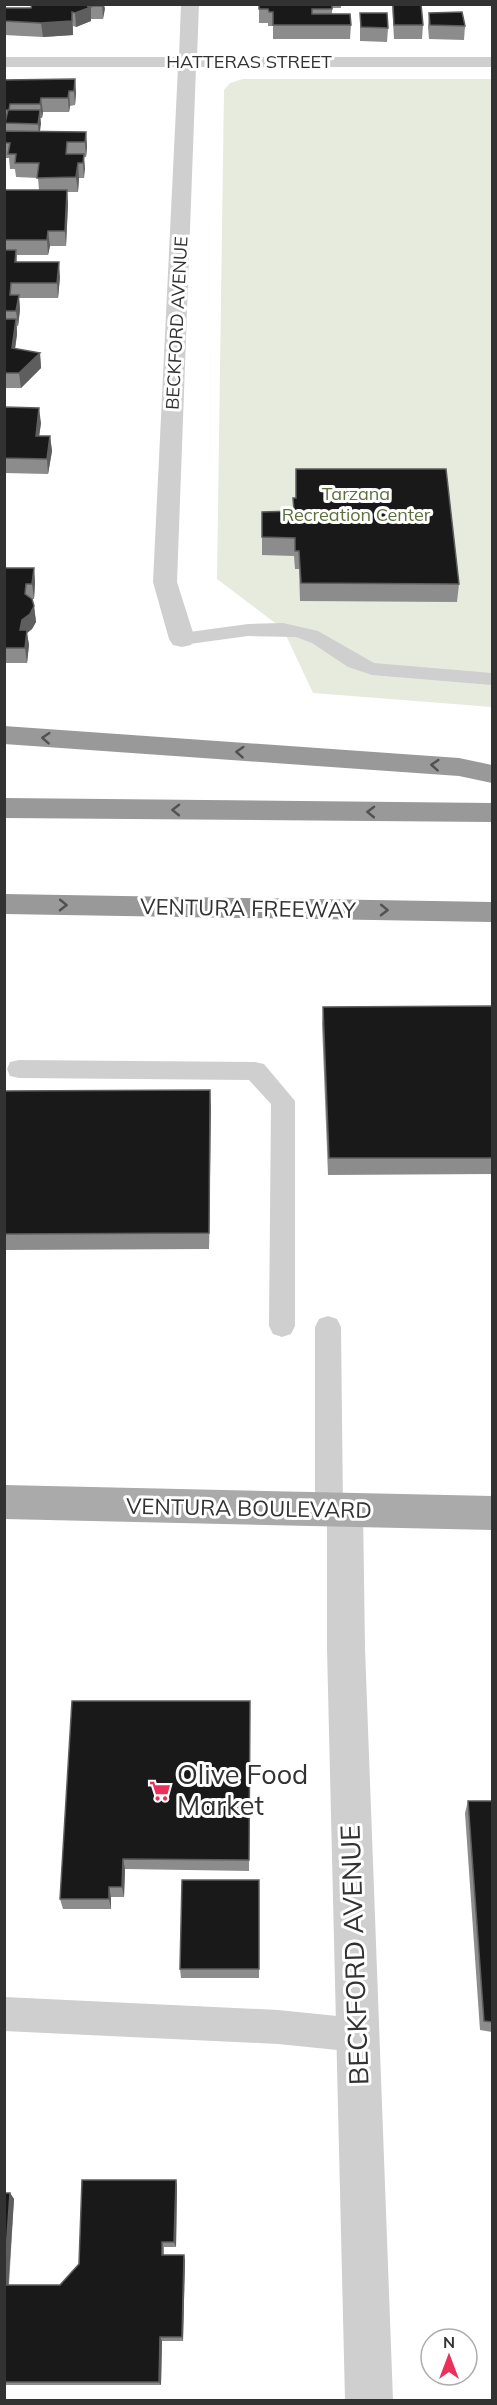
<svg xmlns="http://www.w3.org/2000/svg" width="497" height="2405" font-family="Mulish,sans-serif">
  <rect width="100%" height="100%" fill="#fff"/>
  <path fill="#e7ebdd" d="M243,79H492V707L313,693L283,629L217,579L224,90L230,83Z"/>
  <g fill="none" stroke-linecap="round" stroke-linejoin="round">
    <g fill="#cfcfcf" fill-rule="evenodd">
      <path d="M283,623L318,631L374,663L492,673V685L372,675L348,667L312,643L296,637L248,636L182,645L175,643L172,639L175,635L182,633L248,624Z"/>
      <path d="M19,1060L255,1062L264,1064L295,1101V1326L291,1334L282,1337L273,1334L269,1326L271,1104L249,1080L19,1078L10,1076L7,1069L10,1062Z"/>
      <path d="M328,1316L337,1319L341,1327L343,1510L339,1519L329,1523L319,1519L315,1510V1327L319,1319Z"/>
      <path d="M4,1997L278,2010L357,2018L369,2023L374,2035L369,2047L357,2052L278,2044L4,2031Z"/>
    </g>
    <g fill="#cfcfcf" fill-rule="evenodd">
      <path d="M181,4H199L197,57H492V67H196L177,582L195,639L191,645L182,647L173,645L169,639L153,582L178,67H4V57H179Z"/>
      <path d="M345,1493L358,1498L363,1510L365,1648L393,2400H345L327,1648V1510L332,1498Z"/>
    </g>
    <path fill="#aaa" fill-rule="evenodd" d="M4,1485L492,1496V1530L4,1519Z"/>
    <g fill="#999" fill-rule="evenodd">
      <path d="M4,726L459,758L492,765V783L459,776L4,744Z"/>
      <path d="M4,798L492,803V822L4,818Z"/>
      <path d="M4,894L492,902V922L4,914Z"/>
    </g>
  </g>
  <g fill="#8c8c8c">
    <path d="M104,4L103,19H91V21L76,27L73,26V35L43,37L4,35V8H31Z"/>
    <path d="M259,4H341V8H332V14L351,25L350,39H273V26H268V23H259Z"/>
    <path d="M392,4H421L423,25L422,39H394Z"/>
    <path d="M360,13L388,28L387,42L360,41Z"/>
    <path d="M429,13L465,26L464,40L429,39L428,27Z"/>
    <path d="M75,79L76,93L75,105L70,106L69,112H43L42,118H40V132H86L87,147L86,157H84V178H79L78,192H67L68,204L66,246H50L48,255H17V262L60,277L58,298H19L20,310L18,326H17V334L15,349L40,353L41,368L21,388H4V190H39L38,178L16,177L15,169H10L9,158H4V131H6V125H4V80Z"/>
    <path d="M4,407L41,423L39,436H50L52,451L48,474L4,473Z"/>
    <path d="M293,498L459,584L457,602L300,601L299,569H295L294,556L262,555V512L293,511Z"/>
    <path d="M4,568H34L35,583L34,599H32L34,606L36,622L32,629L27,633L29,645L27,663H4Z"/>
    <path d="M492,1006V1174L328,1175L322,1024L323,1007Z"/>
    <path d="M210,1090L209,1249L4,1250V1091Z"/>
    <path d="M250,1701L249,1871L125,1869L124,1897H111V1909H63L60,1899Z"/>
    <path d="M468,1801H492V2032L480,2030L465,1813Z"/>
    <path d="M259,1880V1978H181L180,1969Z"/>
    <path d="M176,2180L177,2186L176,2247H164V2255L185,2260L183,2341H162L161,2385H4V2193H10L14,2199L9,2285H60Z"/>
  </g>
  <g fill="#5e5e5e">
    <path d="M102,4H104L105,9L103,19Z"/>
    <path d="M91,7V21L76,27L75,13Z"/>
    <path d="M72,12L73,35L43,37L41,23Z"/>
    <path d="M75,79L76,93L75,105L74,91Z"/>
    <path d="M69,91L70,106L69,112L68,98Z"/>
    <path d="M41,98L43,112L42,118L40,104Z"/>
    <path d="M40,110L41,124L39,138L38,124Z"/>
    <path d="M86,132L87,147L86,157L85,142Z"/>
    <path d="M84,154L85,169L84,178L83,163Z"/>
    <path d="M78,163L79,178L78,192L76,177Z"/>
    <path d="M67,190L68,204L66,246L65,231Z"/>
    <path d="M48,231L50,246L48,255L47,240Z"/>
    <path d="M59,262L60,277L58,298L57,283Z"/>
    <path d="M19,295L20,310L18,326L16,311Z"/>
    <path d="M16,319L17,334L13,363L12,348Z"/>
    <path d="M40,353L41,368L21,388L19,373Z"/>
    <path d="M39,408L41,423L37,451L36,436Z"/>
    <path d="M50,436L52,451L48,474L47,459Z"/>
    <path d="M34,568L35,583L34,599L32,584Z"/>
    <path d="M34,606L36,622L32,629L27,633L29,645L27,663L25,648L20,630L22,620Z"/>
    <path d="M210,1090L211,1107L209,1249V1233Z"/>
    <path d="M123,1859L125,1869L124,1897L122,1887Z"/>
    <path d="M109,1887L111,1897V1909L109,1899Z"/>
    <path d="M176,2180L177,2186L176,2247L174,2242Z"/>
    <path d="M10,2193L14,2199L8,2290L4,2285Z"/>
    <path d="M184,2255L185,2260L183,2341L182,2337Z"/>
    <path d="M160,2337L162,2341L161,2385L159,2382Z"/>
  </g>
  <g fill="#191919" stroke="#5e5e5e" stroke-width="1.5">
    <path d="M32,4H102V6H87L91,7L75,13L72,12V21L41,23L4,21V8H31Z"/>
    <path d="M259,4H332V9H312V14H350L351,25H273V12H269L268,9H259Z"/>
    <path d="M393,4H421L423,25H394Z"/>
    <path d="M462,12L465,26L430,25L429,13Z"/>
    <path d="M360,13H387L388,28L361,27Z"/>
    <path d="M75,79L74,91H69L68,98H41L40,104H10L9,110H40L38,124L5,123L8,110H4V80Z"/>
    <path d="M4,131L86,132L85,142H67L66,154H84L83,163H78L76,177L37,178L39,163H15L16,154H8L10,143H4Z"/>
    <path d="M4,190H67L65,231H48L47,240H4Z"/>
    <path d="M4,250H16L15,262H59L57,283H11L10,295H19L16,311H4Z"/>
    <path d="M4,319H16L12,348L40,353L19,373H4Z"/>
    <path d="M4,407L39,408L36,436H50L47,459L4,458Z"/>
    <path d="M296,469H446L459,584L301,583L299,551H295V538L262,537V512L294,511L293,498H296Z"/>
    <path d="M4,568H34L32,584H26L25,594L32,599L34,606L30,614L22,620L20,630H27L25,648H4Z"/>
    <path d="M492,1006V1158H329L323,1007Z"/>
    <path d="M210,1090L209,1233L4,1234V1091Z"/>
    <path d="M72,1701H250L249,1860L123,1859L122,1887H109V1899H60Z"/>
    <path d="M468,1801H492V2022L484,2021Z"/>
    <path d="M182,1880H259V1969H180Z"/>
    <path d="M82,2180H176L174,2242H162V2255H184L182,2337H160L159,2382H4V2285H60L79,2264Z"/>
    <path d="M4,2193H10L4,2281Z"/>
  </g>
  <defs><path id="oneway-chevron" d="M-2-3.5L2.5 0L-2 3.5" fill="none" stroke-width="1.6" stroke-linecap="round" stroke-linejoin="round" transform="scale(1.5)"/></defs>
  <g stroke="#515151">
    <use href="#oneway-chevron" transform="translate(46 738) rotate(-176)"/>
    <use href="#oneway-chevron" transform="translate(240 752) rotate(-176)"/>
    <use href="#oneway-chevron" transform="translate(435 765) rotate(-176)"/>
    <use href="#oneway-chevron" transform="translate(176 810) rotate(-179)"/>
    <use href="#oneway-chevron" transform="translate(371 812) rotate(-179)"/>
    <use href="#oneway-chevron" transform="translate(63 905) rotate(1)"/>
    <use href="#oneway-chevron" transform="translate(384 910) rotate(1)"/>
  </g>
  <defs>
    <symbol id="supermarket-bare" viewBox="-9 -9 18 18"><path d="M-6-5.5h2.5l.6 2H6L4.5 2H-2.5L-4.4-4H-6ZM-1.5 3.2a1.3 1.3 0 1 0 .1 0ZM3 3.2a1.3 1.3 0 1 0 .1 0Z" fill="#eb3159" stroke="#fff" stroke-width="2.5" paint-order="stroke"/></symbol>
  </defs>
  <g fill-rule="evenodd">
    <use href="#supermarket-bare" x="145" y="1776" width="30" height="30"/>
  </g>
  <g text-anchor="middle" stroke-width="6" stroke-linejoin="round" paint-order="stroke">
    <g font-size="18" fill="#323232" stroke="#fff">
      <text x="249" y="68">HATTERAS STREET</text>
      <text transform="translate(177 323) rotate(-87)" y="6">BECKFORD AVENUE</text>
    </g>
    <g font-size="18" fill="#5c703c" stroke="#fff">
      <text x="356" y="500">Tarzana<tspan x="356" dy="21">Recreation Center</tspan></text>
    </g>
    <g font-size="22" fill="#323232" stroke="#fff">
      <text transform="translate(248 908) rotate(1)" y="8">VENTURA FREEWAY</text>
      <text transform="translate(249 1508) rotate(1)" y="8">VENTURA BOULEVARD</text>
    </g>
    <g font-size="27" fill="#323232" stroke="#fff" text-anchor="start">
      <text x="177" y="1784">Olive Food<tspan x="177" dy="31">Market</tspan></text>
    </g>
    <g font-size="27" fill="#323232" stroke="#fff">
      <text transform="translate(355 1955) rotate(-92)" y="9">BECKFORD AVENUE</text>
    </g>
  </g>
  <rect width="497" height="2405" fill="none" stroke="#323232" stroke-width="12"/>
  <g transform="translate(449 2357)"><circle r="28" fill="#ffffff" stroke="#adadad" stroke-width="1.5"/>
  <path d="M0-4.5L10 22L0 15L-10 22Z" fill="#eb3159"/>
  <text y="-9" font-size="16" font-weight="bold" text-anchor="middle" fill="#323232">N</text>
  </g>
</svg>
